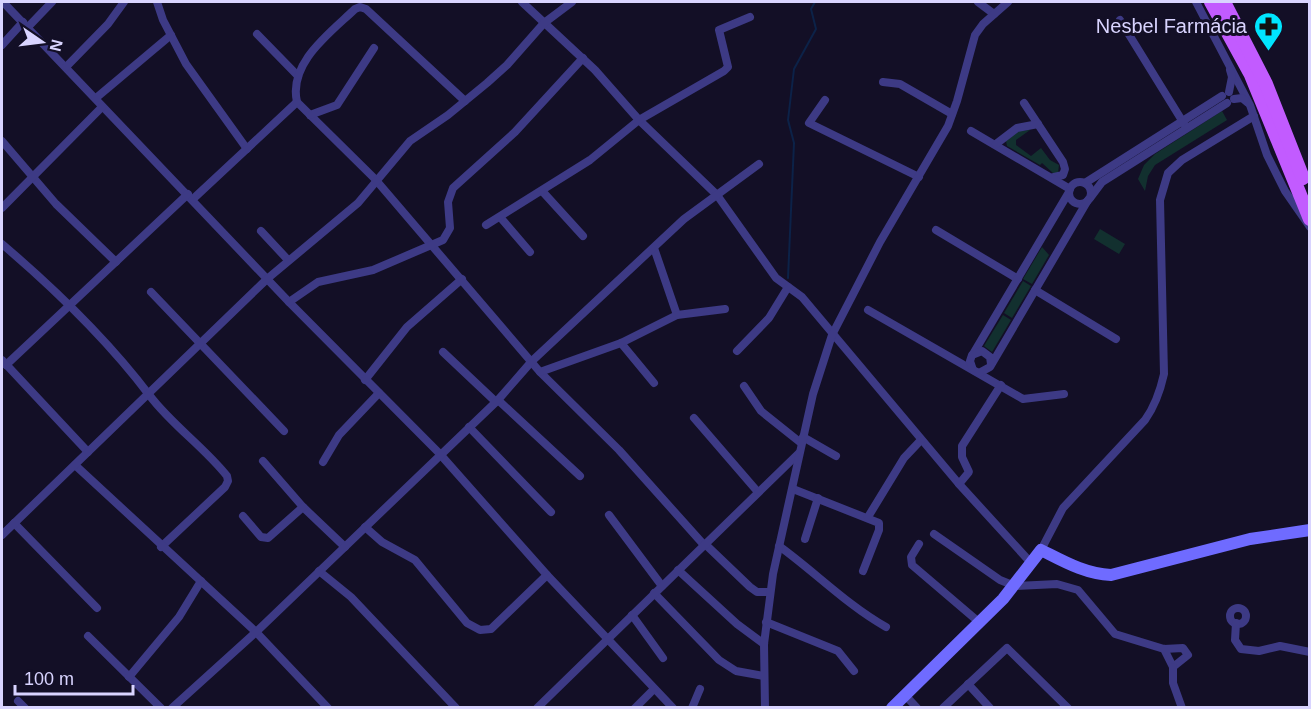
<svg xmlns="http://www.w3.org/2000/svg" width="1311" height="709" font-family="Helvetica,sans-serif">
  <rect width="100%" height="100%" fill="#130f26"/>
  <g fill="#12302f">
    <path d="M1222,111L1227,120L1155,165L1148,176L1145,191L1138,179L1144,165L1155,154Z"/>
    <path d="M1030,130L1016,140V145L1031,156L1041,148L1050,160L1059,165L1058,173H1053L1042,163L1040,165L1007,146L1006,141L1019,131Z"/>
    <path d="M1100,229L1125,244L1119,254L1094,239Z"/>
    <path d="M1042,247L1049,255L1032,284L1023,279Z"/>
    <path d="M1023,281L1031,286L1012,318L1004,313Z"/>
    <path d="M1003,315L1011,320L992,352L984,346Z"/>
  </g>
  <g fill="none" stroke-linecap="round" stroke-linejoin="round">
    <path stroke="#0c2248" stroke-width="2" d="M788,278L794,143L788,120L794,69L816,29L811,9L815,2"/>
    <g stroke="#3d3a85" stroke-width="8">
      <path d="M3,2L289,302L439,453L547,575L673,708"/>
      <path d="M157,2L163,20L186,64L247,149"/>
      <path d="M522,2L595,70L639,120L717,195L776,278L802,297L959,484L1032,564"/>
      <path d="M978,2L994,14"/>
      <path d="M1196,2L1250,105L1267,155L1285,191L1310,227"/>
      <path d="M1120,20L1186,127"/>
      <path d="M28,27L52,2"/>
      <path d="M257,34L298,76"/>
      <path d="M2,45L23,22"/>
      <path d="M66,67L108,24L124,2"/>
      <path d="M883,82L900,84L952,114"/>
      <path d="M1229,92L1232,77L1230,70"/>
      <path d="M96,98L171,35"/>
      <path d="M1234,99L1242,98L1248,103"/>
      <path d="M825,100L809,123L919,177"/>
      <path d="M465,101L366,9L360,7L355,9C330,33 288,63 297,102L375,179L540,372L619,450L704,545"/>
      <path d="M1024,103L1063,162L1065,169L1063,175L1054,177"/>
      <path d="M310,115L337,105L374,48"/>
      <path d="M971,131L1070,189"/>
      <path d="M2,141L56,204L116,262"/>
      <path d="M996,144L1017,128L1038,124"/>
      <circle cx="1080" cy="193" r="11"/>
      <path d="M1085,183L1222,96"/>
      <path d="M543,192L583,236"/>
      <path d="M1090,198L1102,182L1227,103"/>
      <path d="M193,199L297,102"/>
      <path d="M2,208L102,107"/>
      <path d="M500,217L530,252"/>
      <path d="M486,225L590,160L639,120L724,71L728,67L719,30L750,17"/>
      <path d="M936,230L1018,279"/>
      <path d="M261,231L288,260"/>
      <path d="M2,244C56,290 107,339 150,396C172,425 204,447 227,476L228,481L225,487L161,547"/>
      <path d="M654,248L677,315"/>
      <path d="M1035,290L1116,339"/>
      <path d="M151,292L284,431"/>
      <path d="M289,302L318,282L373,270L443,240L450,228L448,202L453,188L515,132L583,58"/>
      <path d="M868,310L1023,399L1064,394"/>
      <path d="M621,343L654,383"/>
      <path d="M737,351L769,318L788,287"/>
      <path d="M443,352L496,402"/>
      <path d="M973,354L1069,192"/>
      <path d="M2,360L88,452"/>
      <path d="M991,364L990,357L982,351L972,355L970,361L973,370L979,373L990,367L1088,200"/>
      <path d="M6,365L188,194"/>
      <path d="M540,372L621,343L677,315L725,309"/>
      <path d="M365,380L407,327L462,279"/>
      <path d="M744,386L761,411L801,443"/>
      <path d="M498,400L580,476"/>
      <path d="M694,418L757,491"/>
      <path d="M469,427L551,512"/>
      <path d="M803,437L836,456"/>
      <path d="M263,461L303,507L345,547"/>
      <path d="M323,462L339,435L379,393"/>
      <path d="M75,465L256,632L328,708"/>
      <path d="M959,484L969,472L962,457V446L1001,385"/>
      <path d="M793,489L879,523V530L863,571"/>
      <path d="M609,515L662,586"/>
      <path d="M243,516L261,537L268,538L303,507"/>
      <path d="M868,517L904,458L921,440"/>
      <path d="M14,523L97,608"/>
      <path d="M365,527L382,542L415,560L467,623L480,630L491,629L547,575"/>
      <path d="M934,534L1000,580L1015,586L1057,584L1078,590L1115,634L1164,649L1183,648L1188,655L1173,667L1164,649"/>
      <path d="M2,535L267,279L358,203L410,141L448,115L487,83L507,65L544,23L572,2"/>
      <path d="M805,539L818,498"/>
      <path d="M705,544L750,587L757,592H770"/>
      <path d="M919,544L911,557L912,565L980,623"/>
      <path d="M779,546C815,572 847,605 886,627"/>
      <path d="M1041,550L1063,508L1145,420C1155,406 1160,392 1164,374L1160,200L1168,173L1182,160L1254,116"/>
      <path d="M678,570L737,624L764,644"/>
      <path d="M319,571L351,597L456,708"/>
      <path d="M654,593L719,660L736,671L764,676"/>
      <circle cx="1238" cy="616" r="8"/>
      <path d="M632,615L663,658"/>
      <path d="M766,622L838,651L854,671"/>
      <path d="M1236,623L1235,640L1241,649L1259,651L1280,646L1310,652"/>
      <path d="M88,636L161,708"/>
      <path d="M1173,667V683L1182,708"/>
      <path d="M129,677L179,617L201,581"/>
      <path d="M968,684L990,708"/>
      <path d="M905,695L917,708"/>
      <path d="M18,701L25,708"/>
      <path d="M172,708L256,632L498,400L532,361L684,219L759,164"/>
      <path d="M537,708L799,453"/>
      <path d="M635,708L654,689"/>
      <path d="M692,708L700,689"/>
      <path d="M765,708L764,644L773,574L813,394L832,335L880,242L948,126L957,101L975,35L983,24L1008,2"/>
      <path d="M943,708L1007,648L1068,708"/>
    </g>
    <path stroke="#6f6bff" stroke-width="12" d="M892,708L1003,599L1041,550C1063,561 1085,574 1111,575L1250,539L1310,530"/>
    <g stroke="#c25bff" stroke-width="14">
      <path d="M1211,2L1251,75L1310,219"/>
      <path d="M1224,2L1266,84L1303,178"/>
    </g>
  </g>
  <defs>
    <symbol id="pharmacy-pin" viewBox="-11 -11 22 30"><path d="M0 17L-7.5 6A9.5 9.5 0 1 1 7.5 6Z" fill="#00e5ff" stroke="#130f26"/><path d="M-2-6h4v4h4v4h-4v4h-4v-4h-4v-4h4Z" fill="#111"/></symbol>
  </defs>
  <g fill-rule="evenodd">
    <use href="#pharmacy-pin" x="1252" y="10" width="33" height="45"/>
  </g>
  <g text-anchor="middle" stroke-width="6" stroke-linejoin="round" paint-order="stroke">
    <g font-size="20" fill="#d9d4ff" stroke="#130f26" text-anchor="end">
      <text x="1247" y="33">Nesbel Farmácia</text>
    </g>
  </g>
  <rect width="1311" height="709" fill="none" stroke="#d9d4ff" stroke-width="6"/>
  <g transform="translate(42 42) rotate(104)" stroke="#130f26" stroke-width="4.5" paint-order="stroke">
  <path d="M0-4.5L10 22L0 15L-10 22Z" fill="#d9d4ff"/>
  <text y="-9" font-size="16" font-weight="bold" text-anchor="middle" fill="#d9d4ff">N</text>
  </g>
  <path d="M15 685v9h118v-9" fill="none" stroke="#d9d4ff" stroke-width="3"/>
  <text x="24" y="685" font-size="18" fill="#d9d4ff" stroke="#130f26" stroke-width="4.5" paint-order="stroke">100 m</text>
</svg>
